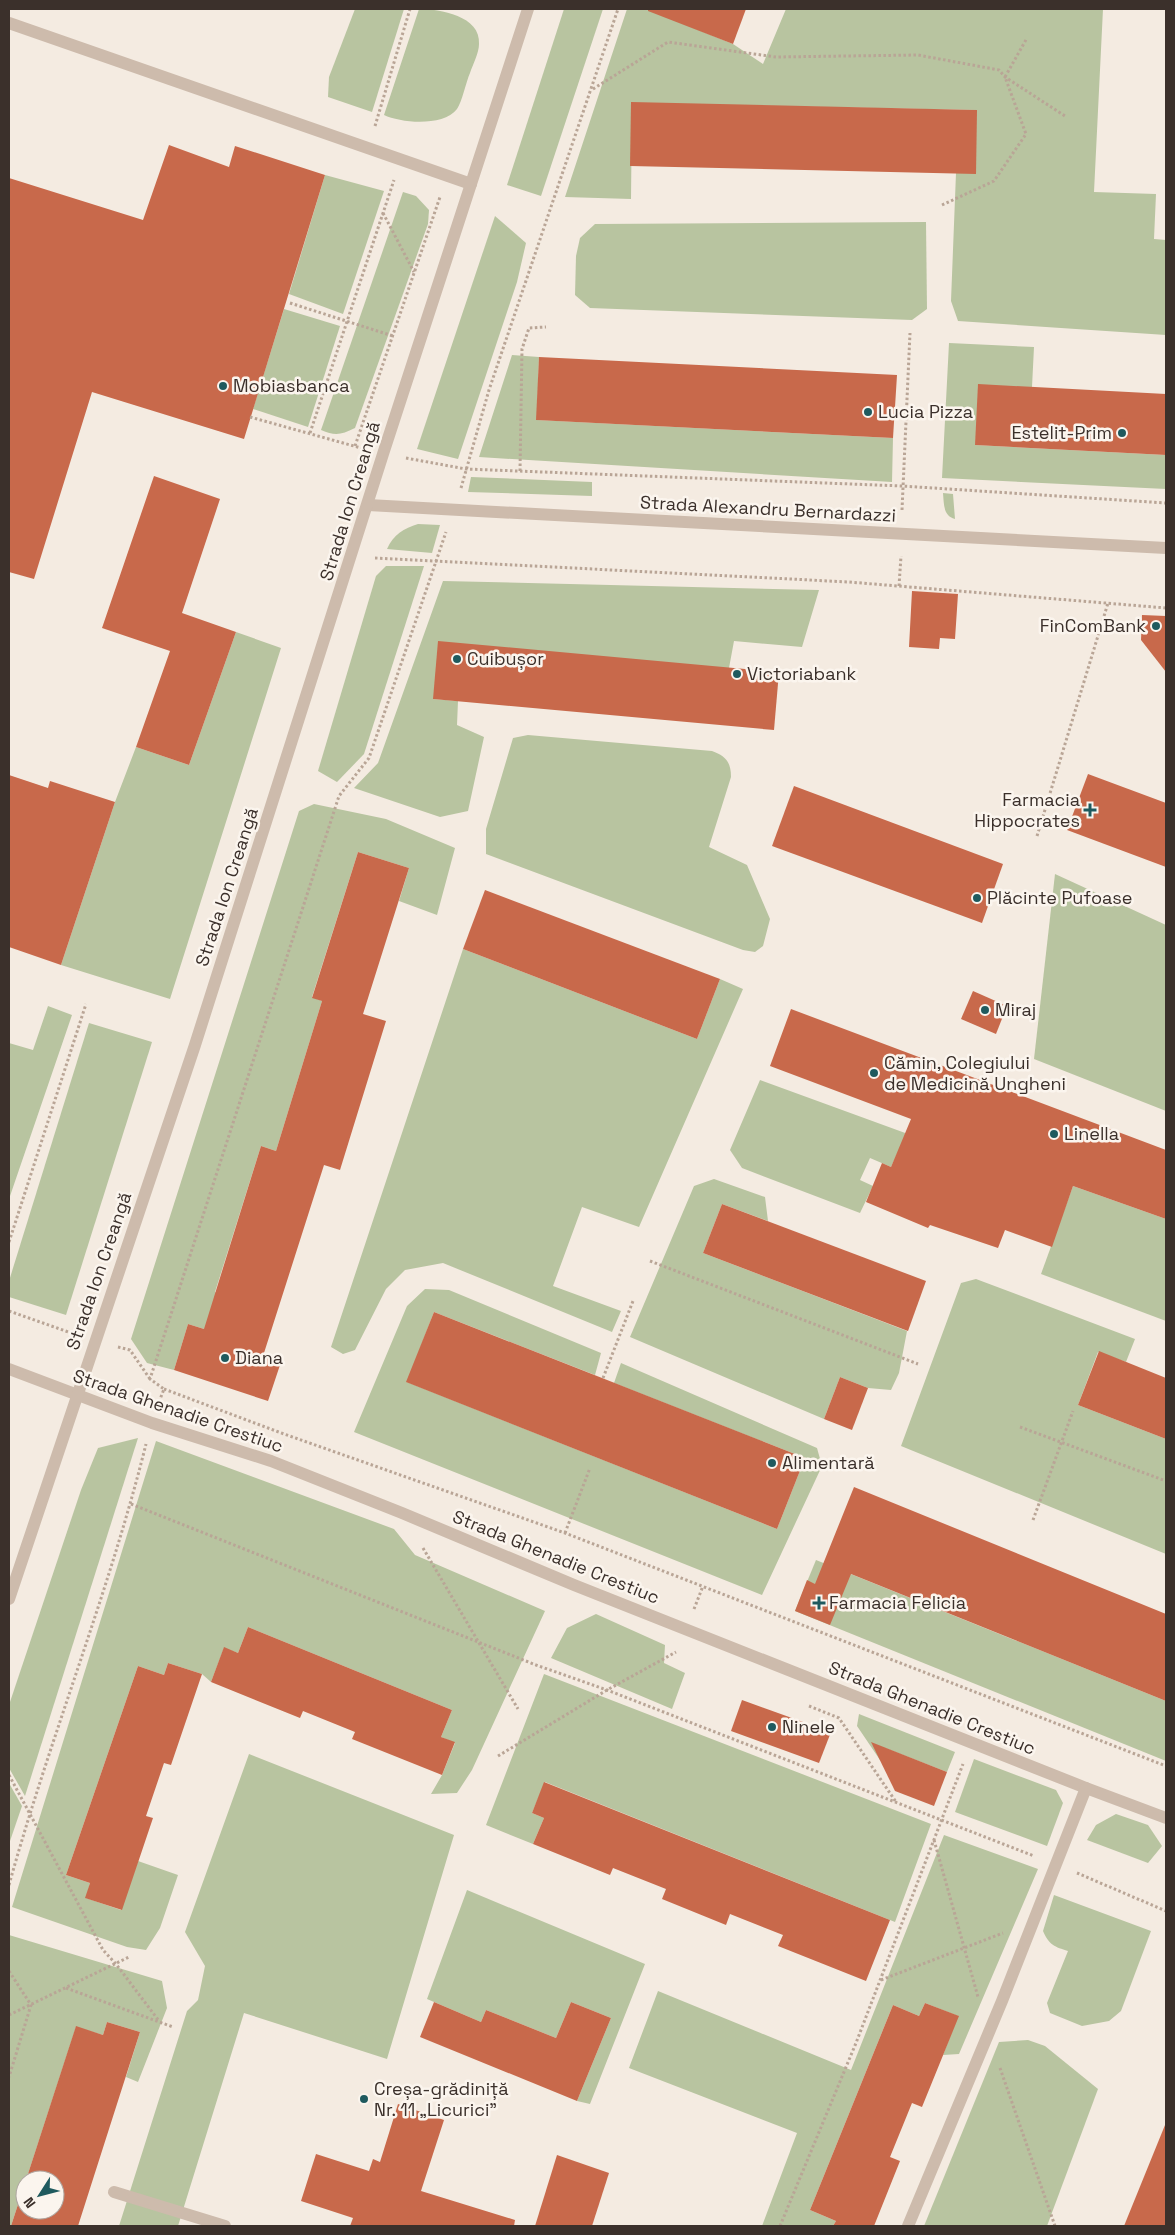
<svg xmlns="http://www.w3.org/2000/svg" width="1175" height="2235" font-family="'Space Grotesk',sans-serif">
  <rect width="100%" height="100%" fill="#f4ebe1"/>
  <g fill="#b8c4a0">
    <path d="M355,9H404L372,112L328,97L329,77Z"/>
    <path d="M419,9C440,9 481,16 479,44C479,53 473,64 470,73C466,82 462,102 457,109C443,127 401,123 384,115Z"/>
    <path d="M564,9H603L541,196L507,185Z"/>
    <path d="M627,9H678L674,20L733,44L763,64L786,9H1103L1094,192L1156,194L1154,239L1166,240V335L958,321L951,301L956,173L976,110L632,103L631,199L565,197Z"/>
    <path d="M325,175L384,191L343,314L289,294Z"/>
    <path d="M403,192L416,196L429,210L428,224L355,428C341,435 335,436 321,430Z"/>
    <path d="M495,216L526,243L517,282L458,459L417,449Z"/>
    <path d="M926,222L927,309L912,320L590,308L575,295L576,256L580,238L595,224Z"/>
    <path d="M284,309L340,326L308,427L253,409Z"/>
    <path d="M949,343L1034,347L1032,387L975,445L1166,455V489L942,478Z"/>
    <path d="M512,355L539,357L537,420L893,438L892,482L479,457Z"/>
    <path d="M471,477L592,482V496L468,492Z"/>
    <path d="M943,493L953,494L955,519C943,516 944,504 943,493Z"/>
    <path d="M418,524L440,525L432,553L387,549C393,535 404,528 418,524Z"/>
    <path d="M386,566H424L364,754L337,782L318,771L376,576Z"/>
    <path d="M443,581L819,590L802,647L734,641L729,668L433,699L458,701L457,725L484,737L468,811L440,817L354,788L378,763Z"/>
    <path d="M236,632L281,648L170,999L61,965L115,802L136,747L189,765Z"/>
    <path d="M528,735L712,751C725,756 731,761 731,777L709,847L747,865L770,919L763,946L755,952L743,950L486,854V829L513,738Z"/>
    <path d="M314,804L386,819L455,848L437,915L399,901L409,868L358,852L312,997L322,1001L276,1151L261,1146L215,1292L231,1298L220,1334L188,1324L174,1370L147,1363L131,1339L299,811Z"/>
    <path d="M1055,874L1166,925V1111L1034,1059Z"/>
    <path d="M463,949L697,1039L720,979L743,989L639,1227L582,1207L553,1286L621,1311L612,1332L443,1263L405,1270L386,1289L355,1350L343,1354L331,1347Z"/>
    <path d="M48,1006L72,1015L9,1199V1043L33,1050Z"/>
    <path d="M89,1023L152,1042L66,1315L9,1297V1281Z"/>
    <path d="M760,1080L971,1157L897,1154L891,1167L870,1158L860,1180L873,1186L860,1213L742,1168L730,1150Z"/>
    <path d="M714,1179L765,1197L768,1221L722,1204L703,1253L907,1331L899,1373L891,1390L868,1388L840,1377L824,1419L630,1337L694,1186Z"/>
    <path d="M1073,1186L1166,1219V1321L1041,1274Z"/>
    <path d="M976,1279L1135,1339L1126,1362L1098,1352L1078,1405L1166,1439V1554L901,1446L961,1283Z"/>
    <path d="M425,1289L449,1290L601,1353L595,1375L434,1312L407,1382L777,1529L805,1458L614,1383L621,1363L817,1448L822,1466L762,1595L354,1432L407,1306Z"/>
    <path d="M138,1438L25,1796L9,1768V1705L81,1490L98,1448Z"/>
    <path d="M156,1441L394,1529L415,1555L545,1611L472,1770L457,1793L431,1794L442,1775L455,1743L441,1737L452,1710L248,1627L238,1653L224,1648L211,1682L202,1674L168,1663L164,1675L138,1666L66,1875L90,1883L86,1898L121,1910L138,1861L178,1875L160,1928L146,1950L127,1947L12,1907Z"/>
    <path d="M816,1560L1166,1701V1761L795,1611Z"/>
    <path d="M596,1614L665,1645L664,1663L685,1673L672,1709L551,1658L567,1628Z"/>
    <path d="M544,1674L931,1824L895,1922L545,1782L532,1813L544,1818L533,1844L486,1825Z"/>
    <path d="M859,1714L955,1752L947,1772L885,1748L880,1760L857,1726Z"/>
    <path d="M249,1754L454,1835L387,2059L244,2013L178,2226H119L187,2011L198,2000L205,1966L185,1932Z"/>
    <path d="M974,1759L1056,1790L1063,1803L1047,1846L955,1812Z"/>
    <path d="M9,1783L22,1806L9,1844Z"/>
    <path d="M1116,1814L1148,1825L1162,1846L1148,1863L1087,1840L1096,1825Z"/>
    <path d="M944,1835L1038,1869L959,2054L943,2055L958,2016L925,2003L919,2016L893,2005L810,2210L836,2221L833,2226H762L797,2133L629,2068L658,1991L851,2070Z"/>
    <path d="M467,1890L645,1964L590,2104L577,2101L611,2018L571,2002L556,2038L486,2010L481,2022L427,1999Z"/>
    <path d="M1054,1895L1151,1931L1121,2011L1109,2021L1082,2026L1050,2013L1047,2003L1068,1951C1055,1947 1049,1945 1043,1931Z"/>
    <path d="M9,1935L162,1981L167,2008L138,2082L126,2077L140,2032L107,2022L103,2035L76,2027L11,2226H9Z"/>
    <path d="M1028,2040L1045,2046L1098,2089L1047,2226H924L999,2042Z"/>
  </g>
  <g fill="#c8694b">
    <path d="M648,9H746L733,44L648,11Z"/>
    <path d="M631,102L977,110L976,174L630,166Z"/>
    <path d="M169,145L229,167L235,146L325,175L244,439L92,392L34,579L9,572V178L143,220Z"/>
    <path d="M539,357L897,375L893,438L536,420Z"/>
    <path d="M978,384L1166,394V455L975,445Z"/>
    <path d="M154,476L220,499L182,613L236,632L189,765L136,747L170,651L102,628Z"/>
    <path d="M912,591L958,594L955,639L940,638L939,649L909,647Z"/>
    <path d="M1142,615L1166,616V672L1141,640Z"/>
    <path d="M438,641L779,672L774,730L433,699Z"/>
    <path d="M1088,774L1166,803V867L1067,830Z"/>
    <path d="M9,775L48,788L50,781L115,802L61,965L9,947Z"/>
    <path d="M794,786L1003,864L982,923L772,846Z"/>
    <path d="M358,852L409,868L363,1014L386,1021L340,1170L324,1165L264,1353L282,1359L268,1401L174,1370L188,1324L204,1329L261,1146L276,1151L322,1001L312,998Z"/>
    <path d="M485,890L720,979L697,1039L463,949Z"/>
    <path d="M973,991L1007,1006L996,1034L961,1019Z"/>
    <path d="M791,1009L1166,1150V1219L1073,1186L1052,1247L1005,1230L998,1248L930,1225L928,1228L866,1202L882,1163L891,1167L911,1119L770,1066Z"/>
    <path d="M722,1204L926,1281L908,1331L703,1253Z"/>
    <path d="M434,1312L805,1458L777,1529L406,1382Z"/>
    <path d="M1099,1351L1166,1378V1439L1078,1405Z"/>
    <path d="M840,1377L868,1388L852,1430L824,1419Z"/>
    <path d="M854,1487L1166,1614V1701L851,1574L830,1625L795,1611L807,1580L815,1584Z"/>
    <path d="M248,1627L452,1710L441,1737L455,1742L442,1775L352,1739L355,1732L303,1711L300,1718L211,1682L224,1647L238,1653Z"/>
    <path d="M168,1663L202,1674L171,1765L164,1763L146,1816L153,1818L122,1910L85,1898L90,1883L66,1875L138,1666L164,1675Z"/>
    <path d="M742,1700L831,1732L819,1763L731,1731Z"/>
    <path d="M871,1742L947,1772L934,1806L895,1791Z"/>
    <path d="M544,1782L890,1920L866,1981L778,1946L783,1935L730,1914L726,1925L662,1899L666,1889L613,1868L610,1875L533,1844L544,1818L532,1813Z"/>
    <path d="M434,2002L481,2022L486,2010L556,2038L571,2002L611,2018L577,2101L420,2037Z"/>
    <path d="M925,2003L959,2016L922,2107L912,2103L890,2157L900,2161L874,2226H833L836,2221L810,2210L893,2005L919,2016Z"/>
    <path d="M107,2022L140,2032L78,2226H11L25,2183V2210H55V2180H26L76,2026L103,2035Z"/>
    <path d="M398,2104L444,2120L421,2191L515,2220L514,2226H350L353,2218L301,2201L316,2154L369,2171L373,2159L380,2162Z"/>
    <path d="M1165,2125L1166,2226H1124Z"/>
    <path d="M557,2155L609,2173L592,2226H535Z"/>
  </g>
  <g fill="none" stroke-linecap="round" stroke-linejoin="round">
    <g stroke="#b9a596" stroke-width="3" stroke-dasharray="2.5 2.5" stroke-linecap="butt">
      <path d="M593,89L668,42L776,57L918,55L999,70L1005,77L1065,116"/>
      <path d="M375,126L410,9"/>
      <path d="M942,205L994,181L1026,134L1005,77L1027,38"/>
      <path d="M383,213L414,272"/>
      <path d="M290,303L393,336"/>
      <path d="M250,417L361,448"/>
      <path d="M310,433L394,180"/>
      <path d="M355,446L440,197"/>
      <path d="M406,458L466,469L902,486L1166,503"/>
      <path d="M520,471L522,349L529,328L546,327"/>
      <path d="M461,488L489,390L618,9"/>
      <path d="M902,510L910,333"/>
      <path d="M375,558L849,582L1166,608"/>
      <path d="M899,586L901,556"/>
      <path d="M1037,836L1108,603"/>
      <path d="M9,1242L86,1004"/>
      <path d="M650,1261L918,1364"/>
      <path d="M9,1311L74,1334"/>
      <path d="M118,1347L130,1350L150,1379"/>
      <path d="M603,1378L633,1301"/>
      <path d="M164,1389L284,1434L565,1533L1166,1766"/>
      <path d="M159,1402L164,1389L150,1379L339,796L369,758L446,532"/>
      <path d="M1020,1427L1166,1481"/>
      <path d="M131,1504L536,1665L607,1690L1034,1856"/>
      <path d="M1033,1520L1073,1411"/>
      <path d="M565,1533L590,1468"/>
      <path d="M423,1548L518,1709"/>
      <path d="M694,1609L703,1586"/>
      <path d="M809,1706L839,1718L896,1802"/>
      <path d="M498,1756L607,1690L676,1652"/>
      <path d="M9,1775L103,1950L116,1964L159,2021"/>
      <path d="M934,1840L978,1997"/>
      <path d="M1077,1873L1166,1911"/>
      <path d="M9,1885C50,1737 109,1593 146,1444"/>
      <path d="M9,1971L31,2005L9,2077"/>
      <path d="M881,1980L1003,1933"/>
      <path d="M66,1988L173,2027"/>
      <path d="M9,2015L129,1957"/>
      <path d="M1000,2068L1055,2226"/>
      <path d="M780,2226L856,2043L963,1764"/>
    </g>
    <g stroke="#cdbbac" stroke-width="12">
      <path d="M9,23L471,184"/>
      <path d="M368,505L1166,548"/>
      <path d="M9,1369L152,1423L271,1461L402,1513L574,1585L1086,1788L1166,1818"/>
      <path d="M9,1599L195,1045L383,454L528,9"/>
      <path d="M114,2192L225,2226"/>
      <path d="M908,2226L1002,2001L1086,1788"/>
    </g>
  </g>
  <g fill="#1f5a5e" stroke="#fbf5ee" stroke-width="2">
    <circle cx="223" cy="386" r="5"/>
    <circle cx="868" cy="412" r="5"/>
    <circle cx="1122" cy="433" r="5"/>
    <circle cx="1156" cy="626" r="5"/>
    <circle cx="457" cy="659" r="5"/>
    <circle cx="737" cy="674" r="5"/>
    <path d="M1087.5 802.5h5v5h5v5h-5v5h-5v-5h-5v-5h5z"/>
    <circle cx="977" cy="898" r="5"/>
    <circle cx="985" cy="1010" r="5"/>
    <circle cx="874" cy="1073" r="5"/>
    <circle cx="1054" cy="1134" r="5"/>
    <circle cx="225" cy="1358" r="5"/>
    <circle cx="772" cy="1463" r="5"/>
    <path d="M816.5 1595.5h5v5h5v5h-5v5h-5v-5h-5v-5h5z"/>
    <circle cx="772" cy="1727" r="5"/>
    <circle cx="364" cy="2099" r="5"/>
  </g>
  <g text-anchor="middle" stroke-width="5" stroke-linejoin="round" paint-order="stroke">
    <g font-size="18" fill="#3b302b" stroke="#fbf5ee" text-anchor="start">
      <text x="233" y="392">Mobiasbanca</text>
      <text x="878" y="418">Lucia Pizza</text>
      <text x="1112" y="439" text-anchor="end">Estelit-Prim</text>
      <text x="1146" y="632" text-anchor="end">FinComBank</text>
      <text x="467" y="665">Cuibușor</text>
      <text x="747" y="680">Victoriabank</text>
      <text x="1080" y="806" text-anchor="end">Farmacia<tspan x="1080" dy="21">Hippocrates</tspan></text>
      <text x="987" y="904">Plăcinte Pufoase</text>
      <text x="995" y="1016">Miraj</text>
      <text x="884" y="1069">Cămin, Colegiului<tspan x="884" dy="21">de Medicină Ungheni</tspan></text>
      <text x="1064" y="1140">Linella</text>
      <text x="235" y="1364">Diana</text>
      <text x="782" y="1469">Alimentară</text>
      <text x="829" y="1609">Farmacia Felicia</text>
      <text x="782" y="1733">Ninele</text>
      <text x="374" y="2095">Creșa-grădiniță<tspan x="374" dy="21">Nr. 11 „Licurici”</tspan></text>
    </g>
    <g font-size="18" fill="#3b302b" stroke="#fbf5ee">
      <text transform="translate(350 501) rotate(-73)" y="6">Strada Ion Creangă</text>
      <text transform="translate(768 509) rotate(3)" y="6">Strada Alexandru Bernardazzi</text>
      <text transform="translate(227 887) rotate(-72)" y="6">Strada Ion Creangă</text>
      <text transform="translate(99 1271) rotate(-71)" y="6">Strada Ion Creangă</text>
      <text transform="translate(178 1411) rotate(19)" y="6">Strada Ghenadie Crestiuc</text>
      <text transform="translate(556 1557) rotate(22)" y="6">Strada Ghenadie Crestiuc</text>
      <text transform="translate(932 1708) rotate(22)" y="6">Strada Ghenadie Crestiuc</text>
    </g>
  </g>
  <rect width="1175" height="2235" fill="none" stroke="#3b302b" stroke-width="20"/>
  <g transform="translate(40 2195) rotate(234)"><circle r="24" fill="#fbf5ee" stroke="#aea6a0"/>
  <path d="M0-4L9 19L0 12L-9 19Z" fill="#1f5a5e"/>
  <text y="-8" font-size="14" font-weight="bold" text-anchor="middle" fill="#3b302b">N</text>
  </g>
</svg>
